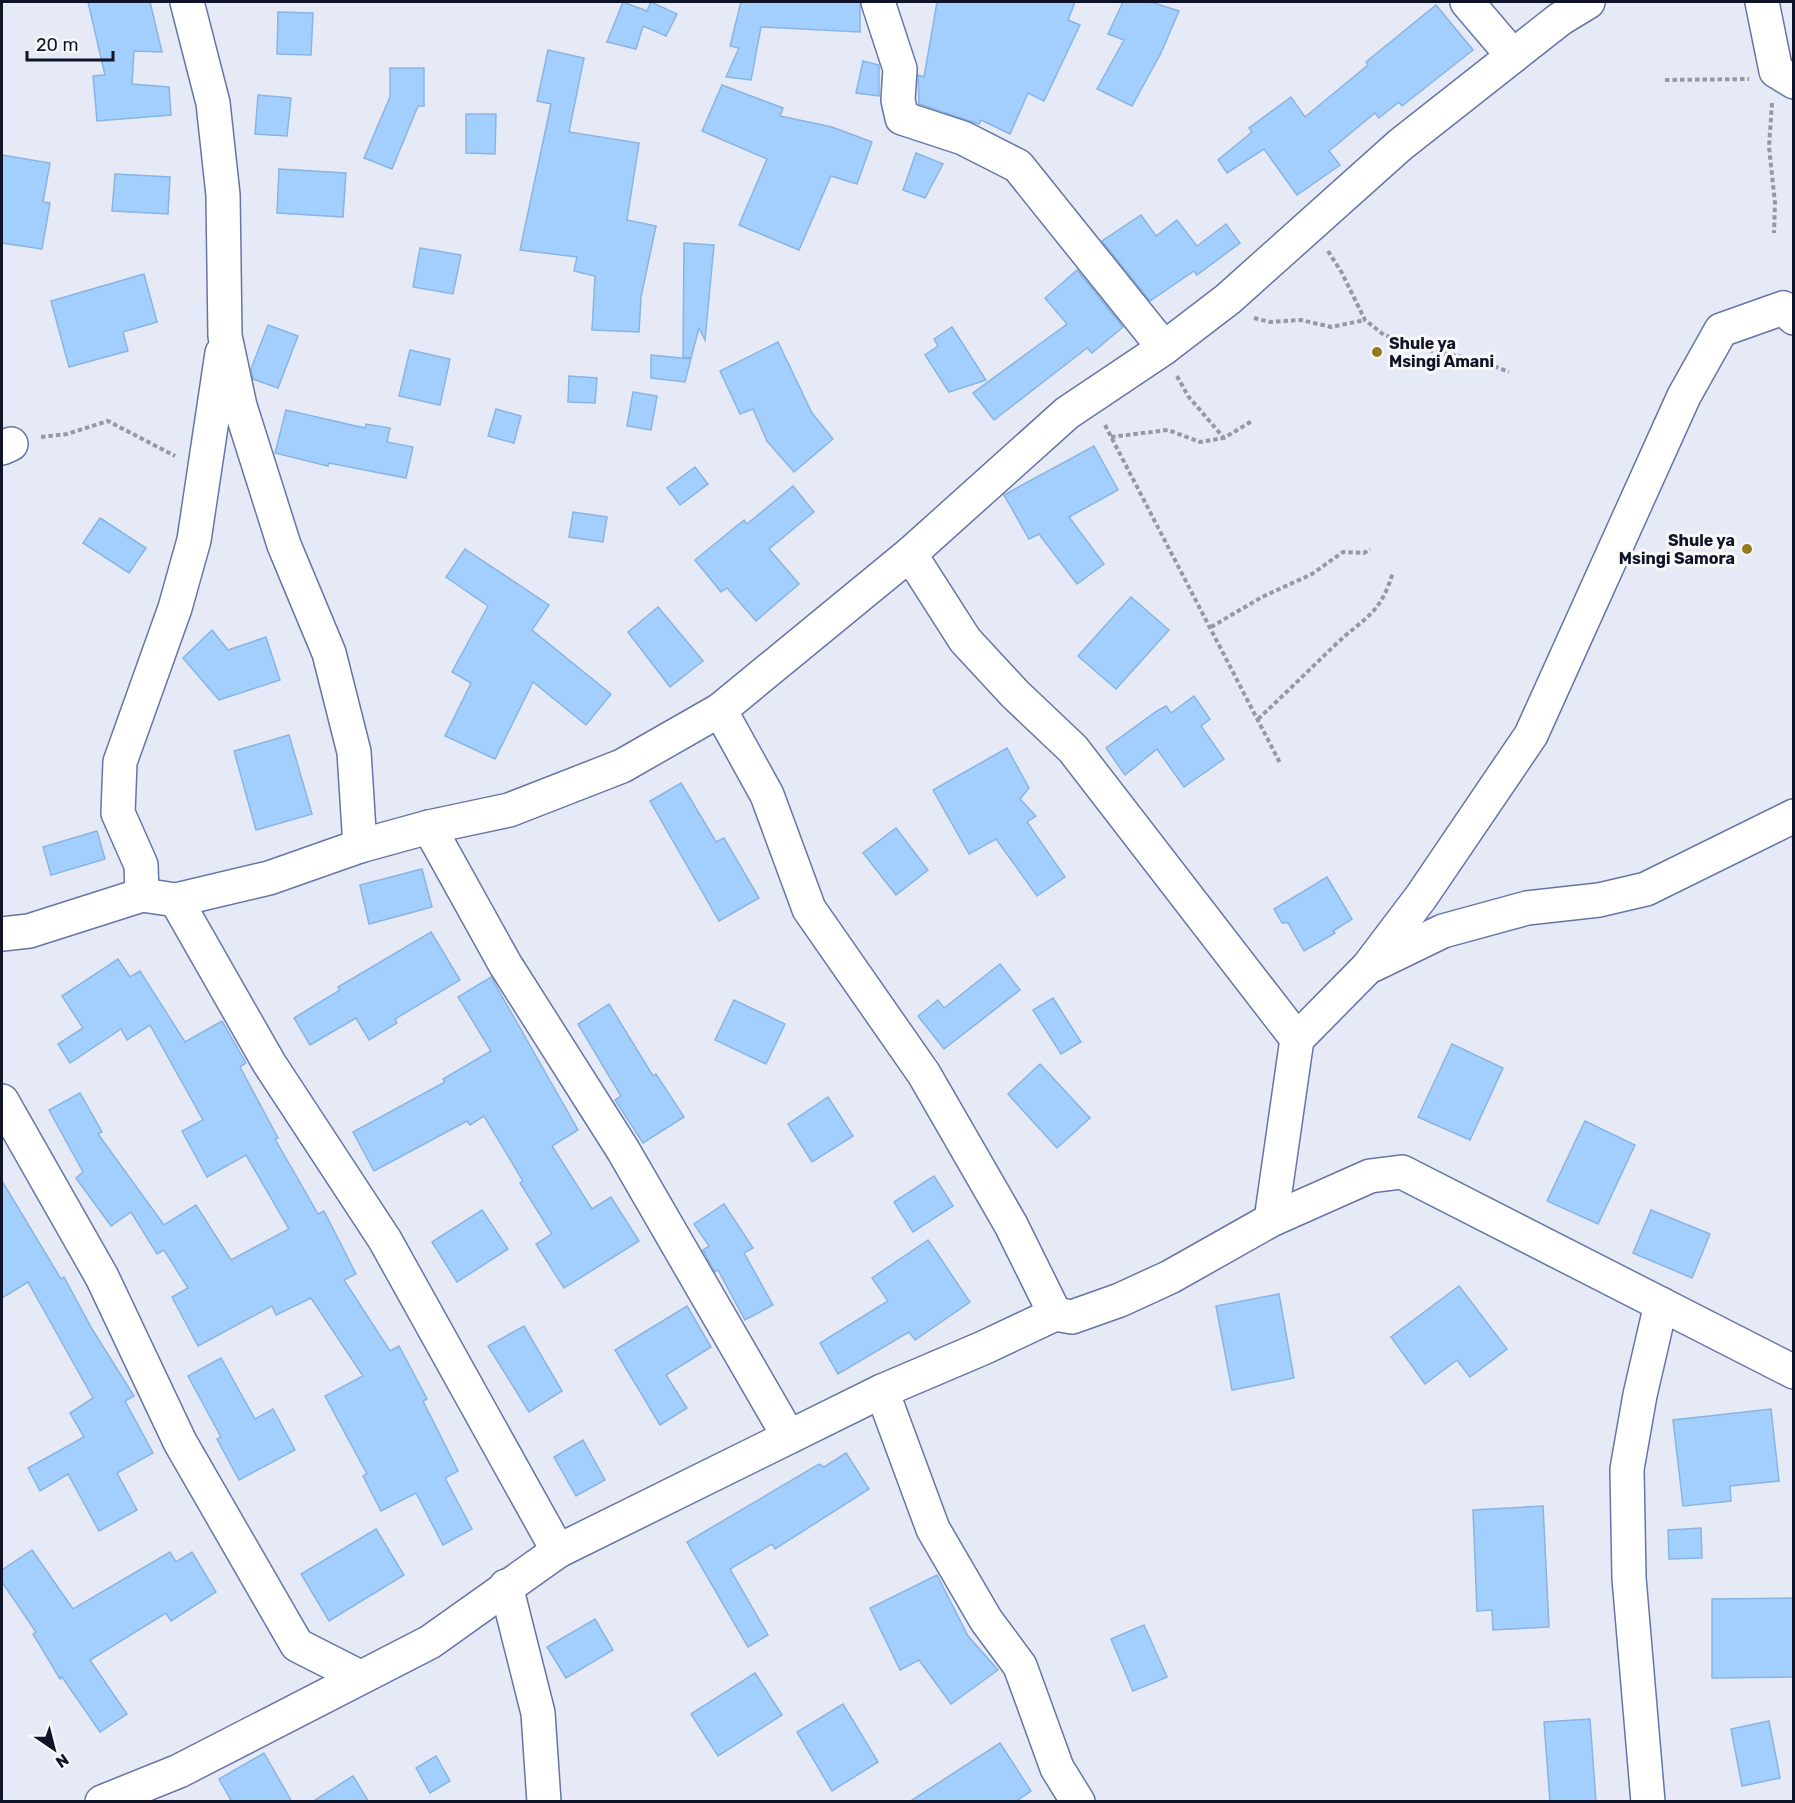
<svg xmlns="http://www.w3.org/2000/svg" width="1795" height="1803" font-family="Rubik,sans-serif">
  <rect width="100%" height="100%" fill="#e6eaf6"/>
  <g fill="#a2cffe" stroke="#89b4e3" stroke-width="1.5">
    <path d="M88,2H150L162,52L134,51L132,84L169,87L171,115L97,121L93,76L105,75Z"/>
    <path d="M623,2L647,11L651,2L677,14L666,36L643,26L636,49L607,42Z"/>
    <path d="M741,2H860V32L761,27L751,80L726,77L739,48L730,46Z"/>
    <path d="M937,2H1075L1068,20L1080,25L1044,101L1028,93L1010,134L981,120L979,124L919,104L918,75L924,77Z"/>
    <path d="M1123,2H1151L1179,11L1161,53L1132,106L1097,89L1124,40L1108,34Z"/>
    <path d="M1436,5L1473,50L1402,106L1399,102L1379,118L1375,113L1329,151L1340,165L1297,195L1264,149L1227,173L1218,160L1252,132L1249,128L1291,97L1305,117L1368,65L1366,62Z"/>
    <path d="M278,12L313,13L311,55L277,54Z"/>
    <path d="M548,50L584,58L569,132L639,143L627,220L656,226L641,297L639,332L592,330L595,276L574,271L577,257L520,250L551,104L537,101Z"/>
    <path d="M863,61L879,65V96L856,93Z"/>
    <path d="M390,68H424V106H418L392,169L364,158L390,97Z"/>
    <path d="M722,85L783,108L780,116L832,127L872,142L857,184L831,176L799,250L739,225L767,159L702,131Z"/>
    <path d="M258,95L291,98L287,136L255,134Z"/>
    <path d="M466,114H496L495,154L466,153Z"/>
    <path d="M916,153L943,164L925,198L903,190Z"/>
    <path d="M2,155L50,163L43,202L50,203L42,249L2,243Z"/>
    <path d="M279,169L346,173L343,217L277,213Z"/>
    <path d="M115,174L170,177L168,214L112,211Z"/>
    <path d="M1141,215L1156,236L1177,220L1197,246L1226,224L1240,243L1197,275L1194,271L1150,301L1102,241Z"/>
    <path d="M684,243L714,245L705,340L699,328L691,358L683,357Z"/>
    <path d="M420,248L461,255L453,294L413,287Z"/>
    <path d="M1077,270L1123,327L1092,353L1087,348L994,420L973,393L1067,324L1045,298Z"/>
    <path d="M144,274L157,322L123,332L128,351L69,367L51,301Z"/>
    <path d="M268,325L298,336L278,388L253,379L251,369Z"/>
    <path d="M952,327L986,380L949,392L925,355L938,346L934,339Z"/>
    <path d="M778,342L812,413L833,439L794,472L767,441L753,409L740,414L720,371Z"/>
    <path d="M410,350L450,359L440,405L399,396Z"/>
    <path d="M651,355L691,359L685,382L651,378Z"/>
    <path d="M569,376L597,378L595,403L568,402Z"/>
    <path d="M633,392L657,396L651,430L627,426Z"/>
    <path d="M496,409L521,416L514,443L488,436Z"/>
    <path d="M286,410L365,428L366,424L390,428L387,442L413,447L406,478L329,463L328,466L275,453Z"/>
    <path d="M1094,446L1118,490L1069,517L1104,564L1077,584L1039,534L1029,539L1004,495Z"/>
    <path d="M695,467L708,484L680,505L667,488Z"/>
    <path d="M793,486L814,512L769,549L799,584L756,621L727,588L721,592L695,560L744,520L747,524Z"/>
    <path d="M573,512L607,517L603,542L569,537Z"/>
    <path d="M100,518L146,548L129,573L83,543Z"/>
    <path d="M465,549L549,605L532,630L611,694L586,725L533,682L495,759L445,736L471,683L452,672L488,606L446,577Z"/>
    <path d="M1131,597L1169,630L1116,689L1078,656Z"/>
    <path d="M658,607L703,661L670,687L628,632Z"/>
    <path d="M212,630L228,650L266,637L280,680L219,700L183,658Z"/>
    <path d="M1194,696L1210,719L1201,726L1224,759L1184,787L1157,749L1125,775L1106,748L1157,711L1166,706L1171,713Z"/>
    <path d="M289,735L312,814L256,830L234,751Z"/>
    <path d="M1007,748L1029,788L1020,799L1036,816L1027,822L1065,877L1037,896L996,839L969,854L933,790Z"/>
    <path d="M681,783L716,842L724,838L759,898L719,921L650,801Z"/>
    <path d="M896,828L928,870L896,895L863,853Z"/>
    <path d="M97,831L105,859L51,875L43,847Z"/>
    <path d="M422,869L432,907L369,924L360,885Z"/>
    <path d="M1327,877L1352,919L1333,931L1335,933L1304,951L1288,923H1282L1274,909Z"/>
    <path d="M431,932L460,980L395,1019L397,1023L369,1040L356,1018L310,1045L294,1018L340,990L338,987Z"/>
    <path d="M118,959L130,977L140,971L185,1042L222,1021L246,1063L240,1067L278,1138L275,1139L318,1214L324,1211L356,1274L344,1280L390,1351L399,1346L427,1399L423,1401L458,1471L445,1478L472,1529L443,1545L416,1493L381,1511L363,1476L367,1474L325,1396L363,1376L311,1298L276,1315L272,1306L198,1346L172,1297L188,1288L164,1250L157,1254L131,1212L111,1226L76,1178L83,1172L49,1110L80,1093L102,1132L98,1134L164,1225L196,1205L231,1260L289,1229L246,1155L207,1177L182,1131L203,1120L150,1025L127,1040L121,1029L70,1063L58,1044L83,1028L62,996Z"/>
    <path d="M1000,964L1020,990L944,1049L918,1016L938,1000L944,1008Z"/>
    <path d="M491,977L578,1130L552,1146L592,1209L611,1197L639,1241L564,1288L536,1244L552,1234L520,1183L523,1181L484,1116L470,1125L467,1121L374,1171L353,1132L445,1082L443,1079L491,1051L458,997Z"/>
    <path d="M1053,998L1081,1042L1061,1054L1033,1010Z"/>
    <path d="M734,1000L785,1024L766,1064L715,1040Z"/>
    <path d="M609,1004L653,1076L656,1074L684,1117L643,1143L615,1100L621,1096L578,1024Z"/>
    <path d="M1452,1044L1503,1068L1470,1140L1418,1117Z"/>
    <path d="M1040,1064L1090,1118L1057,1148L1008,1094Z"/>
    <path d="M828,1097L853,1136L812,1162L788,1124Z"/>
    <path d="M1585,1121L1635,1145L1598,1224L1547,1201Z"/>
    <path d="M934,1176L953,1206L913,1232L894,1202Z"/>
    <path d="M2,1181L61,1279L64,1277L92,1329L134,1396L125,1401L153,1453L117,1473L137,1510L99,1531L68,1474L40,1491L28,1468L84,1437L70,1413L93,1398L28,1282L2,1298Z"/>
    <path d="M724,1204L753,1248L744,1253L773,1305L745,1320L718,1270L715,1272L703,1250L709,1246L694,1224Z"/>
    <path d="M482,1210L508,1249L457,1282L432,1242Z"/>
    <path d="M1651,1210L1710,1234L1692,1278L1633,1253Z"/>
    <path d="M928,1240L970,1302L915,1340L909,1332L838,1374L820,1343L888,1301L872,1278Z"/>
    <path d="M1459,1286L1507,1349L1470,1377L1457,1360L1425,1384L1391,1337Z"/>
    <path d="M1279,1294L1294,1378L1232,1390L1216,1306Z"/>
    <path d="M687,1306L711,1347L666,1375L687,1408L660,1425L615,1350Z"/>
    <path d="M524,1326L562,1391L529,1412L488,1346Z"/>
    <path d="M221,1358L255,1419L273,1409L295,1450L239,1480L217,1439L221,1437L188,1376Z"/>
    <path d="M1771,1409L1779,1481L1730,1486L1731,1501L1683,1506L1673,1420Z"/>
    <path d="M583,1440L605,1480L576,1496L554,1457Z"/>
    <path d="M846,1453L869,1489L775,1549L772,1544L730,1569L768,1635L748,1647L687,1542L819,1464L824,1467Z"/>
    <path d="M1543,1506L1549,1627L1493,1630L1492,1610L1477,1611L1473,1510Z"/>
    <path d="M1701,1528L1702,1558L1669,1559L1668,1530Z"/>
    <path d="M376,1529L404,1575L329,1621L301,1574Z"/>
    <path d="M32,1550L73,1609L170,1552L176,1562L192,1552L216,1592L171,1621L166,1613L90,1660L127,1714L100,1732L62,1677L60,1679L33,1634L36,1632L2,1582V1570Z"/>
    <path d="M937,1575L968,1636L998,1670L951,1704L919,1660L900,1670L870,1608Z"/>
    <path d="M1794,1598V1677L1712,1678V1599Z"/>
    <path d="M595,1619L613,1650L566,1678L547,1647Z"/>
    <path d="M1144,1625L1167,1677L1133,1691L1111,1639Z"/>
    <path d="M755,1673L782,1715L718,1756L691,1714Z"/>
    <path d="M843,1704L878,1762L832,1791L797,1732Z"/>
    <path d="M1590,1719L1596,1802H1550L1544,1722Z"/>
    <path d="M1769,1721L1780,1778L1742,1786L1731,1729Z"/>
    <path d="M1000,1743L1031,1791L1015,1802H909Z"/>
    <path d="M264,1753L292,1802H232L219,1779Z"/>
    <path d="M436,1756L450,1781L430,1793L416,1768Z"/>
    <path d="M353,1776L369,1802H312Z"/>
  </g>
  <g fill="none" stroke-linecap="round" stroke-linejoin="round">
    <defs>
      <g id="street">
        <path d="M187,2L213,103L223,195L225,336L240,406L284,545L329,653L354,752L360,846"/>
        <path d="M878,2L900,69L898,100L902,118L963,138L1018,166L1164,348"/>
        <path d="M1467,2L1513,56"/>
        <path d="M1762,2L1776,71L1794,82"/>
        <path d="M2,448L11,444"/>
        <path d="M910,554L965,640L1015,694L1073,749L1297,1039L1271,1220"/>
        <path d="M720,710L767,795L809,909L924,1074L1011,1225L1055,1314"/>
        <path d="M429,827L505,964L623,1150L789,1437"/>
        <path d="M142,895L141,865L118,813L120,762L175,608L194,540L222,353"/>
        <path d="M176,900L269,1063L385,1240L558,1551"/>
        <path d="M2,934L29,931L142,895L176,900L269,878L360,846L429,827L509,810L622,766L720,710L910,554L1067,413L1164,348L1228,299L1400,145L1560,19L1588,2"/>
        <path d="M1373,965L1443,931L1527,908L1599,900L1646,889L1794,816"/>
        <path d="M1297,1039L1368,967L1421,897L1531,735L1684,396L1721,330L1783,308L1794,318"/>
        <path d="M2,1101L102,1277L180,1442L297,1645L360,1677"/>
        <path d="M882,1391L933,1529L986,1620L1020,1666L1057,1768L1078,1802"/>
        <path d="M506,1586L538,1713L544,1802"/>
        <path d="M102,1802L179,1771L430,1642L558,1551L882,1391L983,1348L1055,1314L1072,1317L1120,1300L1170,1277L1271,1220L1370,1176L1402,1172L1794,1372"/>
        <path d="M1648,1802L1629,1578L1627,1469L1640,1395L1661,1304"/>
      </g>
    </defs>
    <use href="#street" stroke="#6575a8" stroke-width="36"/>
    <g stroke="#9499a8" stroke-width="4" stroke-dasharray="4.5 3" stroke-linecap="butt">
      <path d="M1665,80L1749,79"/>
      <path d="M1772,103L1769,147L1775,203L1774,233"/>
      <path d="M1328,251L1342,273L1365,320L1384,335L1436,352L1479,360L1509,372"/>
      <path d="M1254,318L1270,322L1301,320L1331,327L1365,320"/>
      <path d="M1177,376L1188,396L1224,438L1252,421"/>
      <path d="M1105,425L1280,763"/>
      <path d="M41,437L67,434L108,421L175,456"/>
      <path d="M1111,437L1168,430L1200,442L1223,438"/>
      <path d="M1211,627L1262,597L1312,574L1343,552L1364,553L1370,549"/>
      <path d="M1258,719C1284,695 1309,670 1334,646C1364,617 1380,616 1393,572"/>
    </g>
    <use href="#street" stroke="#fff" stroke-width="33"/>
  </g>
  <g fill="#947920" stroke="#f7f8f7" stroke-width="2">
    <circle cx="1377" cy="352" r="6"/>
    <circle cx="1747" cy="549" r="6"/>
  </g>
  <g text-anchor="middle" stroke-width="6" stroke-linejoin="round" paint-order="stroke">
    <g font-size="16" font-weight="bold" fill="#0f1428" stroke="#f7f8f7" text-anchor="start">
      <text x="1389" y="349">Shule ya<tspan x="1389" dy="18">Msingi Amani</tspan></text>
      <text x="1735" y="546" text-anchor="end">Shule ya<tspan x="1735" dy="18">Msingi Samora</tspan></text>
    </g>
  </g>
  <rect width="1795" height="1803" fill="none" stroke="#0f1428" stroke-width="6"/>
  <g transform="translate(54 1749) rotate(145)" stroke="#f7f8f7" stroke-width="4.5" paint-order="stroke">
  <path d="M0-4.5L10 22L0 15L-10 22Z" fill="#0f1428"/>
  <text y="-9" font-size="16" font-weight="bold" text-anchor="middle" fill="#0f1428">N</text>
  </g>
  <path d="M27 51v9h86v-9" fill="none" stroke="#0f1428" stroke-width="3"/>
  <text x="36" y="51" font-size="18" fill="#0f1428" stroke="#f7f8f7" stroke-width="4.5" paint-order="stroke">20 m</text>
</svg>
